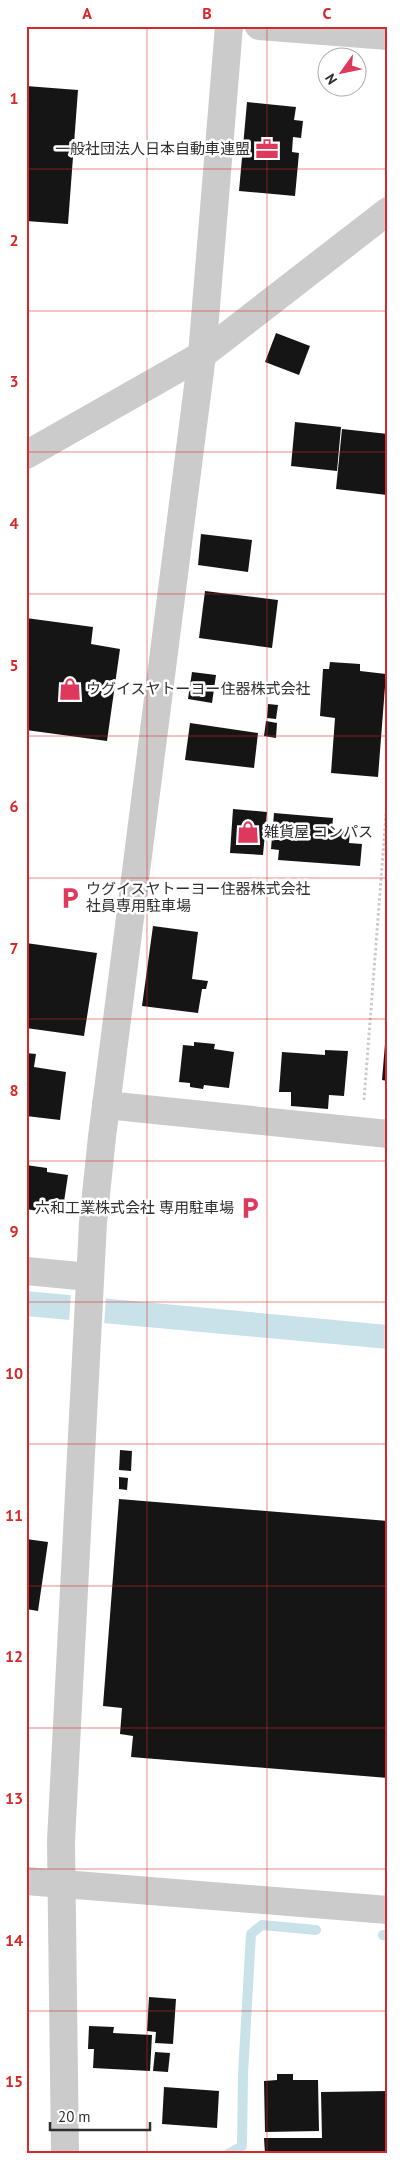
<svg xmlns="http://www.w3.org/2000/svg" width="414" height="2180" font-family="'PT Sans','Noto Sans JP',sans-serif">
  <rect width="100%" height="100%" fill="#fff"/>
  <path fill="#c9e2ea" d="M26,1291L388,1325V1349L26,1316Z"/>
  <path fill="#fff" d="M71,1293L106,1296L104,1326L69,1323Z"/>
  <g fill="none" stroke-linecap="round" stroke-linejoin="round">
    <g stroke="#c9e2ea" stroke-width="10">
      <path d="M383,1935L388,1936"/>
      <path d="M228,2154L242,2146L243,2074L251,1934L262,1925L316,1930"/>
    </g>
  </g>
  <g fill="#151515">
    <path d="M26,86L78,90L68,224L26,221Z"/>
    <path d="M247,102L296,107L294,120L303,121L301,138L293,137L292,152L299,153L295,196L239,191Z"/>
    <path d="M276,333L310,346L299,375L265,362Z"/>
    <path d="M295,422L341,427L337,471L291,466Z"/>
    <path d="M342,429L388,434L387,495L336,489Z"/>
    <path d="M201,534L252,540L248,572L198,565Z"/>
    <path d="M205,591L278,600L272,648L199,638Z"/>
    <path d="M26,618L93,627L91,644L120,649L107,741L26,730Z"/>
    <path d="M330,662L360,664V671L386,674L378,777L331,773L335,718L320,716L323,669H329Z"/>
    <path d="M192,672L216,675L212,703L188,699Z"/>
    <path d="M268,704L278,705L276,719L267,718Z"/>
    <path d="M266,721L277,723L276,738L264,736Z"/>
    <path d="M190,723L258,733L254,768L185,760Z"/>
    <path d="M233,809L267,812L263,855L230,853Z"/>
    <path d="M274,813L333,818L332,830L350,831L349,843L362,844L360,866L278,860L279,850L271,849Z"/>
    <path d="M153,926L198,932L192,979L208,981L206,989H202L198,1013L142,1006Z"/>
    <path d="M26,943L97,953L84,1036L26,1028Z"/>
    <path d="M386,1032H388V1081L382,1080Z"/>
    <path d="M194,1042L215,1044L214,1049L234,1052L229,1088L204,1085L203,1089L190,1087V1083L179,1082L183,1045L194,1046Z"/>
    <path d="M325,1050L348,1051L344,1096L329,1095L328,1109L291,1106V1092H279L282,1052L325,1055Z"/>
    <path d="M26,1053L36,1054L34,1067L66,1072L60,1120L26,1116Z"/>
    <path d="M26,1165L47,1168V1172L68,1175L62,1215L26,1209Z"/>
    <path d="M120,1450L132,1451L131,1471L119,1470Z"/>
    <path d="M119,1477L128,1478L127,1490L119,1489Z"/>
    <path d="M119,1499L388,1521V1778L131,1757L133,1736L120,1734L122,1708L103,1706Z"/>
    <path d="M26,1539L48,1542L38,1611L26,1609Z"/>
    <path d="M149,1997L176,1999L173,2044L155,2043L156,2032L147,2031Z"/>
    <path d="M89,2026L114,2027L113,2033L152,2035L150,2071L93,2068L94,2049H88Z"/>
    <path d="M155,2052L170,2053L168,2072L153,2071Z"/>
    <path d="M277,2074H293V2080H318L319,2131L265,2132L264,2081L277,2080Z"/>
    <path d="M164,2087L219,2091L217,2128L162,2124Z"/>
    <path d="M388,2091V2154H265L264,2138H322L321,2092Z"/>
  </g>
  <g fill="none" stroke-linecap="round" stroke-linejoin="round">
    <g stroke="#cbcbcb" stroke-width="3" stroke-dasharray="2.5 2.5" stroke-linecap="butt">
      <path d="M388,652V661"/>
      <path d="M364,1100L388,789"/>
    </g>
    <g stroke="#cbcbcb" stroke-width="28">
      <path d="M26,455L202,355L388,211"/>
      <path d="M106,1105L388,1134"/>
      <path d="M26,1271L89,1277"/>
    </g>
    <g stroke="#cbcbcb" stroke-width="28">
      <path d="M259,26L388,36"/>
      <path d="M26,1881L388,1910"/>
      <path d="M65,2154L61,1841L93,1223L102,1137L202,355L229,26"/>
    </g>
  </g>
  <path fill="none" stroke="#d62828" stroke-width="1" stroke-opacity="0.55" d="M147,26V2154M267,26V2154M26,169H388M26,311H388M26,452H388M26,594H388M26,736H388M26,878H388M26,1019H388M26,1161H388M26,1302H388M26,1444H388M26,1586H388M26,1728H388M26,1869H388M26,2011H388"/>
  <defs>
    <symbol id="office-bare" viewBox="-9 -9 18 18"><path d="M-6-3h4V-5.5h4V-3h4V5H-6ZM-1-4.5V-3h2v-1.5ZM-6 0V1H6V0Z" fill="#de385c" stroke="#fff" stroke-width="2.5" paint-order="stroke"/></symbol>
    <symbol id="shop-bare" viewBox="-9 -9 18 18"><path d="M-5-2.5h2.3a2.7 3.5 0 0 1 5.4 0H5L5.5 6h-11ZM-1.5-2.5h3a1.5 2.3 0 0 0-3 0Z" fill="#de385c" stroke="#fff" stroke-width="2.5" paint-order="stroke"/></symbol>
    <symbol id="parking-bare" viewBox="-9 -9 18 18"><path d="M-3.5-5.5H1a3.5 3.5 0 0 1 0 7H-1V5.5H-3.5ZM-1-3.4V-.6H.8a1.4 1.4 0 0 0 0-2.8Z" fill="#de385c" stroke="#fff" stroke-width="2.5" paint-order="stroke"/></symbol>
  </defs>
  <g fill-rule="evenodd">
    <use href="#office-bare" x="251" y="133" width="32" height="32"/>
    <use href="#shop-bare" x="54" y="673" width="32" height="32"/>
    <use href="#shop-bare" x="232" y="816" width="32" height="32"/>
    <use href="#parking-bare" x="54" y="882" width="32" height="32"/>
    <use href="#parking-bare" x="234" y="1192" width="32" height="32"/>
  </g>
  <g text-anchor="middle" stroke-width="5" stroke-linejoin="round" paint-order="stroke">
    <g font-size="15" fill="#2e2e2e" stroke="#fff" text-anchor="start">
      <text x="250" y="154" text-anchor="end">一般社団法人日本自動車連盟</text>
      <text x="86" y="694">ウグイスヤトーヨー住器株式会社</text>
      <text x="264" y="837">雑貨屋 コンパス</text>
      <text x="86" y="894">ウグイスヤトーヨー住器株式会社<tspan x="86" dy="17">社員専用駐車場</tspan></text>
      <text x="234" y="1213" text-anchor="end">六和工業株式会社 専用駐車場</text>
    </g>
  </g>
  <rect width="414" height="2180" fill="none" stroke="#ffffff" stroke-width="55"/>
  <g transform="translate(342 72) rotate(237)"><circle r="24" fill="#ffffff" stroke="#ababab"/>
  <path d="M0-4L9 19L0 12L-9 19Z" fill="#de385c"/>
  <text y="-8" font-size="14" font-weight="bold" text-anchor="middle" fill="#2e2e2e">N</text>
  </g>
  <path d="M50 2122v8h100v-8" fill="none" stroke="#2e2e2e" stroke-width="2.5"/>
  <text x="58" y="2122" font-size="15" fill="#2e2e2e" stroke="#ffffff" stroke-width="4" paint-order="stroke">20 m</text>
  <rect x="28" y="28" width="358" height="2124" fill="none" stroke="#d62828" stroke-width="2"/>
  <g font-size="16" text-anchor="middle" font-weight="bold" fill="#d62828">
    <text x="87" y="19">A</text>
    <text x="207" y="19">B</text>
    <text x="327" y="19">C</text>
    <text x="14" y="104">1</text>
    <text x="14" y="246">2</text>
    <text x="14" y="387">3</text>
    <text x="14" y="529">4</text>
    <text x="14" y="671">5</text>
    <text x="14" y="812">6</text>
    <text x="14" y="954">7</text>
    <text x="14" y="1096">8</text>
    <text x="14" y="1237">9</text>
    <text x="14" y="1379">10</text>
    <text x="14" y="1521">11</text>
    <text x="14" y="1662">12</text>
    <text x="14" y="1804">13</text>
    <text x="14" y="1946">14</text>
    <text x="14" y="2087">15</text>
  </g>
</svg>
